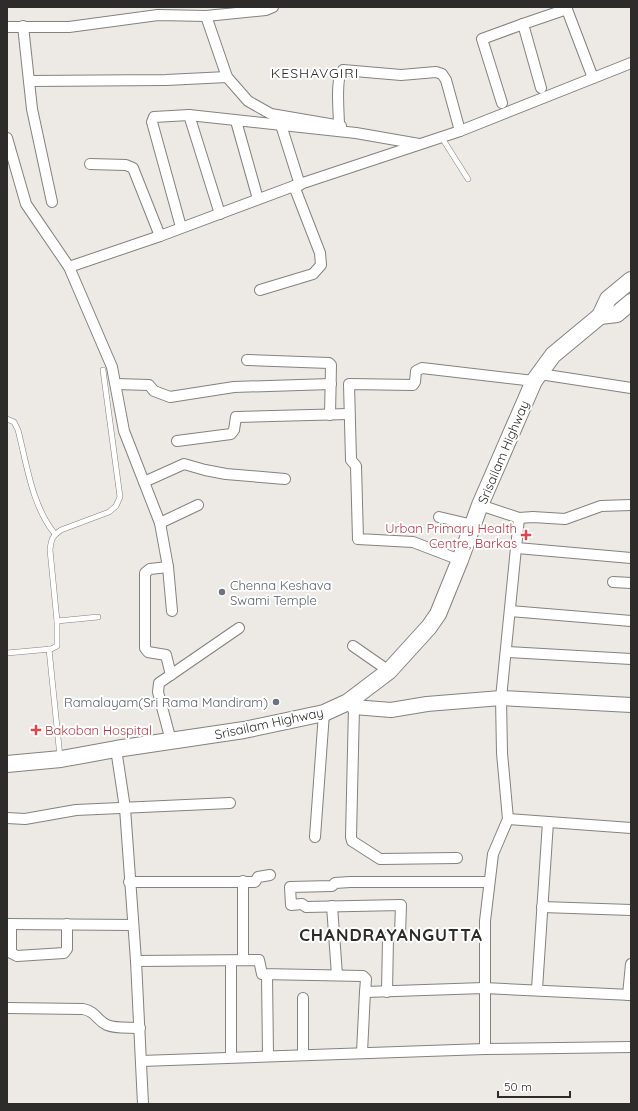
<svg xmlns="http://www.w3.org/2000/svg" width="638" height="1111" font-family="Quicksand,sans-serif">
  <rect width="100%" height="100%" fill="#edeae6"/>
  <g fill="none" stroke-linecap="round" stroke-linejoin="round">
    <defs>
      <g id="service">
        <path d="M442,138L468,179"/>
        <path d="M7,419L14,422L18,430C27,465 32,506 55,534"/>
        <path d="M57,621L98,617"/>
        <path d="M49,649L60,757"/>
        <path d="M7,653L51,649L57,646V621L50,550C51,540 52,536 61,530L109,512L116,506L120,497L103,370"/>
      </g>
      <g id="minor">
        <path d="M566,7L593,78"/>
        <path d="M206,16L227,77L248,101L271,114L341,126"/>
        <path d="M523,24L567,9"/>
        <path d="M23,26L32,109L52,202"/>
        <path d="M7,27H69L158,15L206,16L266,10L273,7"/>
        <path d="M29,81L166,80L227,77"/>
        <path d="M502,103L482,39L523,24L541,88"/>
        <path d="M189,115L220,214"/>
        <path d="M236,121L258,199"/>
        <path d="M281,125L300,185"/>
        <path d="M339,125C339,113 335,77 343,70L401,75L436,72L442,74L446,80L460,131"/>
        <path d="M7,138L26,204L69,267L112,367L124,431L160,523L168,567L172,611"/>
        <path d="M90,164L126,165L133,168L160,236"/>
        <path d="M181,227L152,122L154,117L189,115L356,133L419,144"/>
        <path d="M69,267L160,236L294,186L460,131L631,63"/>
        <path d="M260,290L313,274L321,265L320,253L294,186"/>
        <path d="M247,360L329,363L331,365L330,415"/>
        <path d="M540,374L631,388"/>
        <path d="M116,384L149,385L154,391L170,397L234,387L331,384"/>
        <path d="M177,441L231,434L234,430L236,417L348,414"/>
        <path d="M144,482L184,464L205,470L226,474L285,479"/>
        <path d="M480,505L519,518L501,698L502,753L508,819L493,854L485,921V1049"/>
        <path d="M439,517L473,525"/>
        <path d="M519,518L533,517L565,519L601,506L631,505"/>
        <path d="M160,523L198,505"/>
        <path d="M517,548L631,558"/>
        <path d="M460,560L413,542L358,539L356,466L351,460L349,384L413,385L415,382L416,371L422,368L534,381"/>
        <path d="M168,567L150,569L145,573V648L148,652L166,655L171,675"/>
        <path d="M613,582L631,583"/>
        <path d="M510,611L631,621"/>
        <path d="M353,646L389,671"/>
        <path d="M507,652L631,659"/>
        <path d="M354,707L351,837L352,841L380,859L457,858"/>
        <path d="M171,741L158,692L159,683L239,628"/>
        <path d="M116,749L125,808L136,961L143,1104"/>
        <path d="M7,818L25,819L76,810L230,803"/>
        <path d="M508,819L631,828"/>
        <path d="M315,837L324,713"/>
        <path d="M129,882H255L258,877L270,875"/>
        <path d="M332,906L337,975"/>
        <path d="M542,907L631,910"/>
        <path d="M7,924L133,925"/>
        <path d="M11,924V953L17,956L64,953L67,949V924"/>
        <path d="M243,960V881"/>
        <path d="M136,961L259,960L262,974L363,976L366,979L365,992L484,988L631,995"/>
        <path d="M231,961V1057"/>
        <path d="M267,975L268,1055"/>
        <path d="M537,989L548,822"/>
        <path d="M387,992L388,938L390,936L400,934L401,905L306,907L302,904L291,905L290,887L332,886L335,883L350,882H489"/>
        <path d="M628,995L631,964"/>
        <path d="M303,998V1054"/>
        <path d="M7,1008L83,1009C97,1012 96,1020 107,1025C116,1029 130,1027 140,1028"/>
        <path d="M362,1052L365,992"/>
        <path d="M141,1061L485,1049L631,1047"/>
      </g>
      <path id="secondary" d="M348,702L354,707L391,710L427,704L501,698L631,705"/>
      <g id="trunk">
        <path d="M600,316L617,314L631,302"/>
        <path d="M7,764L61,759L116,749L244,730L324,713L348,702L389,671L429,627L438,614L460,560L480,505L534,381L553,355L600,316L608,299L631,280"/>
      </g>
    </defs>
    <use href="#service" stroke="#85827e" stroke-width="6"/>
    <use href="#minor" stroke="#85827e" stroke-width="12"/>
    <use href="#secondary" stroke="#85827e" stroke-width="16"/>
    <use href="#trunk" stroke="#85827e" stroke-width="18"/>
    <use href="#service" stroke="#fff" stroke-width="5"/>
    <use href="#minor" stroke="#fff" stroke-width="10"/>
    <use href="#secondary" stroke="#fff" stroke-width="14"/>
    <use href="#trunk" stroke="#fff" stroke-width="16"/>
  </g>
  <g fill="#e0444e" stroke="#fff" stroke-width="1.5">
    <path d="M524 529h4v4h4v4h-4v4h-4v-4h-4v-4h4z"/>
    <path d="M34 724h4v4h4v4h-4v4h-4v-4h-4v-4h4z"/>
  </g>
  <g fill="#6b7280" stroke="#fff" stroke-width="1.5">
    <circle cx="222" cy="592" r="4"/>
    <circle cx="276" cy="702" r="4"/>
  </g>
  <g text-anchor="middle" stroke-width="4" stroke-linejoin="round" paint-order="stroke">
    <g font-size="13" fill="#2d2c2a" stroke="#fff">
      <text transform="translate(503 452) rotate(-67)" y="5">Srisailam Highway</text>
      <text transform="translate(269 723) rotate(-12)" y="5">Srisailam Highway</text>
    </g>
    <g font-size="13" fill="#be3a42" stroke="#fff" text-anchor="end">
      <text x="517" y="533">Urban Primary Health<tspan x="517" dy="15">Centre, Barkas</tspan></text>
      <text x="45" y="735" text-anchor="start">Bakoban Hospital</text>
    </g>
    <g font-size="13" fill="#5b616d" stroke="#fff" text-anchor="start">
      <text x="230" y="590">Chenna Keshava<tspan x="230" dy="15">Swami Temple</tspan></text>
      <text x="268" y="707" text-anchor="end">Ramalayam(Sri Rama Mandiram)</text>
    </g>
    <g font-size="14" letter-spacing="1" fill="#2d2c2a" stroke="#fff">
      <text x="315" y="78">KESHAVGIRI</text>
    </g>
    <g font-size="17" font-weight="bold" letter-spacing="1" fill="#2d2c2a" stroke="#fff">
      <text x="391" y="941">CHANDRAYANGUTTA</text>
    </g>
  </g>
  <rect width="638" height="1111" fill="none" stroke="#2d2c2a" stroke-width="16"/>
  <path d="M498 1091v6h72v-6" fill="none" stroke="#2d2c2a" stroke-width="2"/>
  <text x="504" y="1091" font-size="12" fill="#2d2c2a" stroke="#ffffff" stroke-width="3" paint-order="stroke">50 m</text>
</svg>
